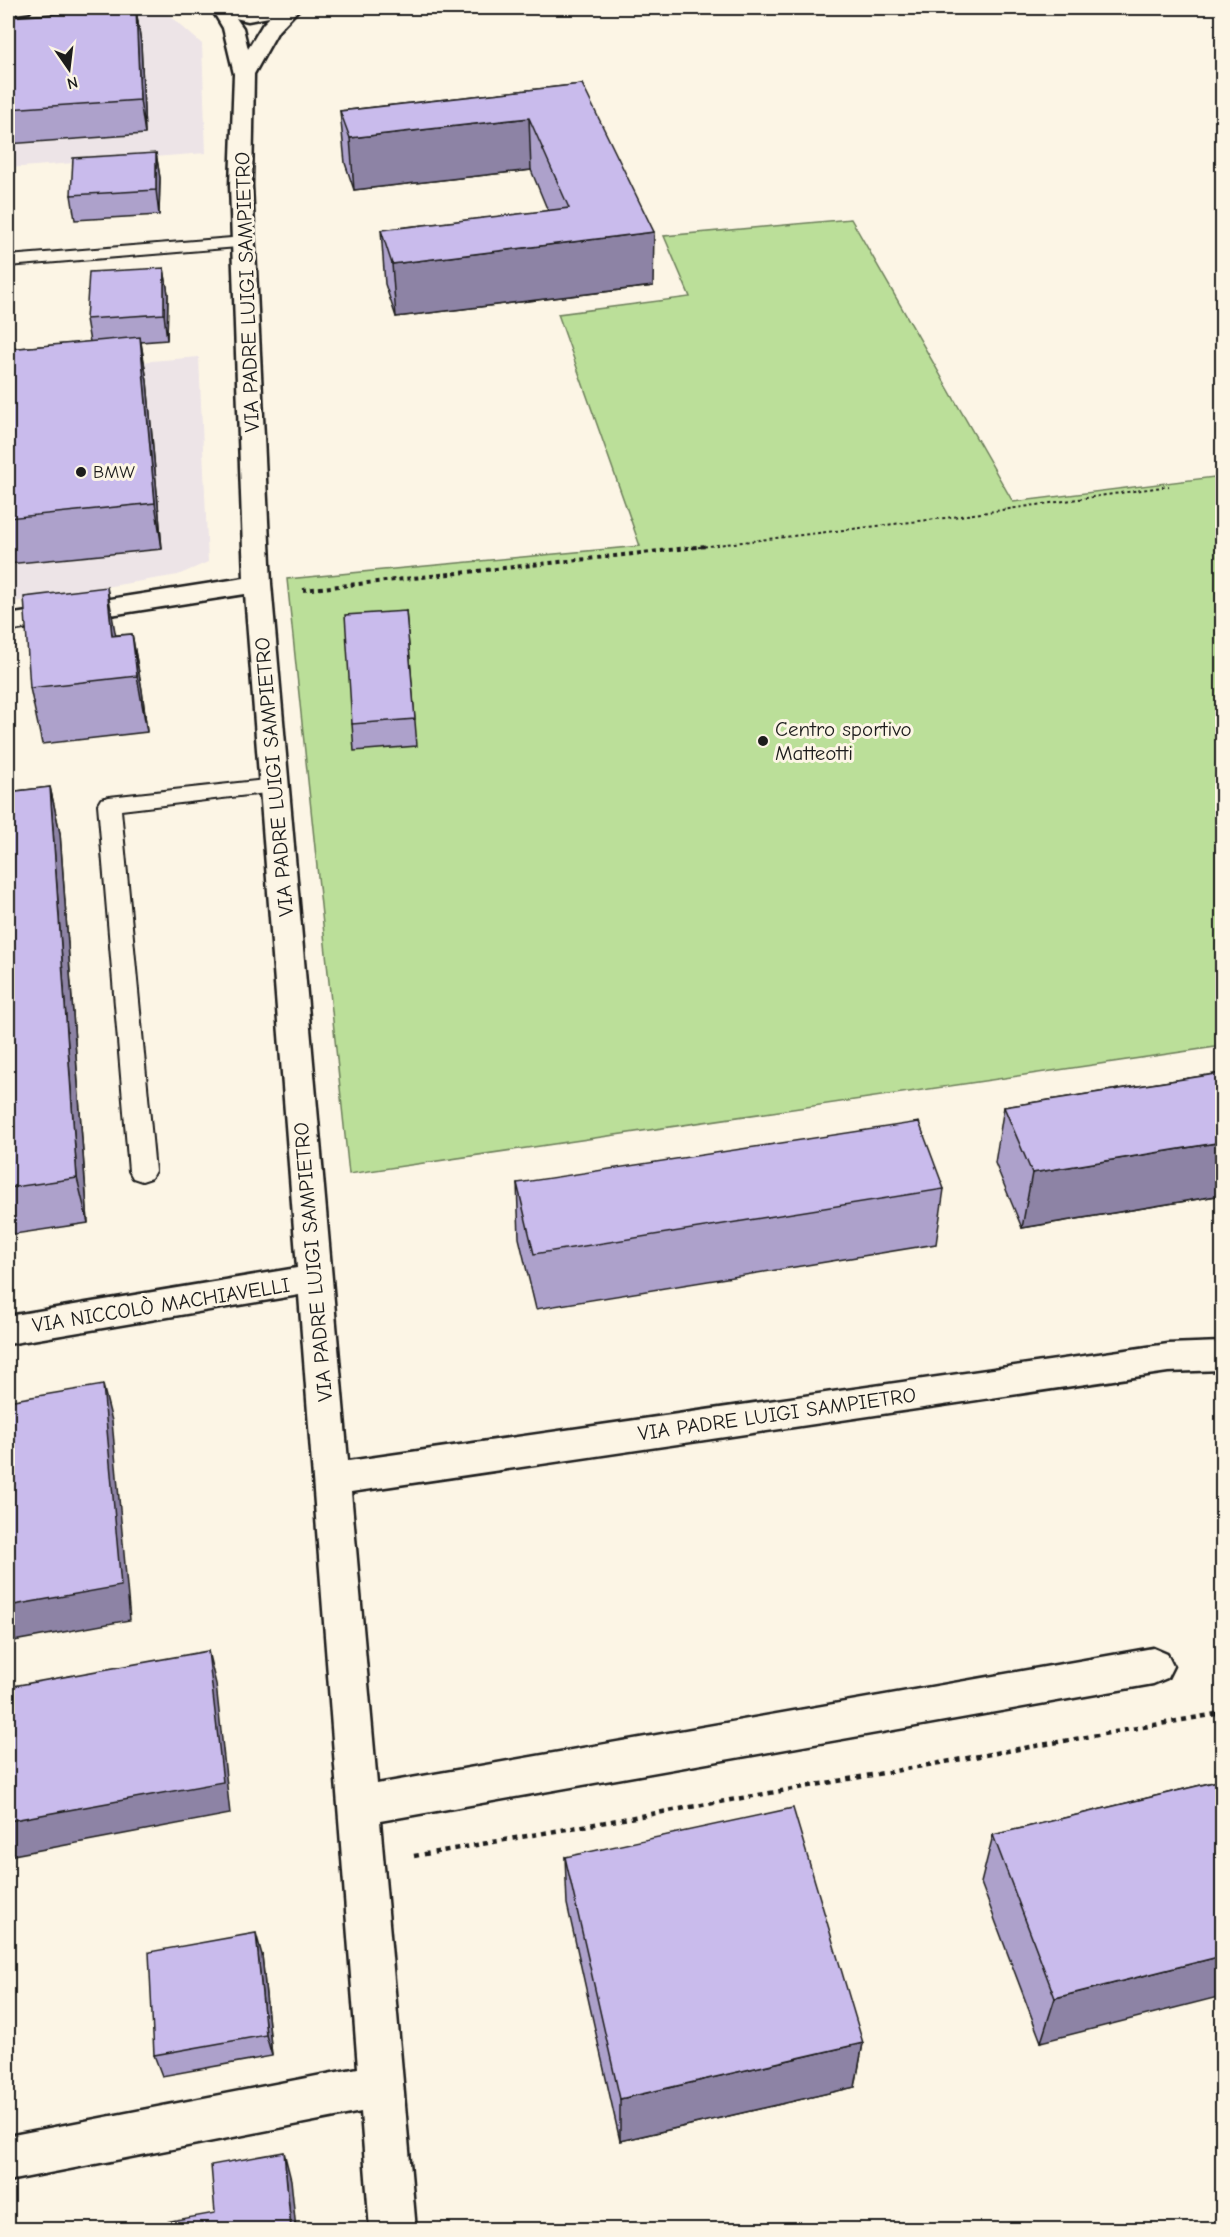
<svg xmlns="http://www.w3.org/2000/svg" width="1230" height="2237" font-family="'Comic Neue',sans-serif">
  <rect width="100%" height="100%" fill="#fcf5e5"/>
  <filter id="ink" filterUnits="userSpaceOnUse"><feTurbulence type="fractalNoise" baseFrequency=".0167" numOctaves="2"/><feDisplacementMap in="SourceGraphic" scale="12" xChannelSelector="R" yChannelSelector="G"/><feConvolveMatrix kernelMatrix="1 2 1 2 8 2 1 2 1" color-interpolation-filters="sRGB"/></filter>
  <g filter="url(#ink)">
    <g fill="#ede4e7">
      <path d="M129,9L169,15L202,44L206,153L8,168V19Z"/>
      <path d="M199,357L208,562L178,575L8,603V373Z"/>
    </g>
    <path fill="#bbdf99" stroke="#6c7e5a" stroke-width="1.5" d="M851,219L1013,502L1222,476V1046L349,1174L287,579L640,546L558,314L690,297L664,236Z"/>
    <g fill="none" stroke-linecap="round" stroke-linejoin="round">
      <defs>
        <g id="lane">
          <path d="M244,237L253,242L250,246L8,266V256Z"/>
          <path d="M275,779L283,781L286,786L283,791L121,810L155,1171L151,1178L142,1181L133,1178L129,1171L98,804L101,799L109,797Z"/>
        </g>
        <path id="street" d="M211,8H229L243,28L248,49L263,24L279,8H300L278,31L254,74L252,185L271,584L348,1461L1168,1344L1222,1342V1370L1168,1372L351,1492L377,1784L1153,1648L1167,1654L1173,1666L1167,1678L1153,1684L380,1821L416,2230H370L361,2112L8,2181V2136L358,2068L299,1295L8,1344V1316L297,1268L245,594L8,631V615L244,578L230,185L234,74L223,28Z"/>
        <g id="primary">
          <path d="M8,8H32L29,12L8,15Z"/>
          <path d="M207,8H298L295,12L248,21L210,12Z"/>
        </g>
      </defs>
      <use href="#lane" stroke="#1c1c1c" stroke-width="4"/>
      <use href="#street" stroke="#1c1c1c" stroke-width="5"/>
      <use href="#primary" stroke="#1c1c1c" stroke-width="5"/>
      <path stroke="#1c1c1c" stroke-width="2" stroke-dasharray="3 3" stroke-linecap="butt" d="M692,548L953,517L1169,486"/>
      <path stroke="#1c1c1c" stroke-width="4" stroke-dasharray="4 4" stroke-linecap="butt" d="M303,590L706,546"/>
      <path stroke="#1c1c1c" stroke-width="4.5" stroke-dasharray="5 5" stroke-linecap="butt" d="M414,1856L1222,1713"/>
      <use href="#lane" fill="#fcf5e5" fill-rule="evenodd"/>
      <use href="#street" fill="#fcf5e5" fill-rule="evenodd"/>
      <use href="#primary" fill="#fcf5e5" fill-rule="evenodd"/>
    </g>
    <g fill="#ada1cb" stroke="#1c1c1c" stroke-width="1.5">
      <path d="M136,9L141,43L145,134L8,144V17Z"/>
      <path d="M582,84L653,286L396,317L385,284L381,230L548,211L531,170L354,190L345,163L340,111Z"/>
      <path d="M156,153L160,178L159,215L75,220L71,195Z"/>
      <path d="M164,268L168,294L167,340L141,342L147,381L162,549L8,564V349L90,342L86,319Z"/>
      <path d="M406,611L417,746L354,751L352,724Z"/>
      <path d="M132,634L142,690L147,732L42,744L30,688L116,635Z"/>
      <path d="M50,787L60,833L88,1223L8,1235V792Z"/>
      <path d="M1222,1073V1195L1022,1228L995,1163L1004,1107Z"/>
      <path d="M517,1183L944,1189L936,1244L536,1309L519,1238Z"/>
      <path d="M1222,1780L1041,2042L981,1883L993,1835Z"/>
      <path d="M565,1857L863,2043L855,2087L620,2141L567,1904Z"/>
      <path d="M262,1955L272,2056L162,2076L154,2055Z"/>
    </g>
    <g fill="#8d83a5" stroke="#1c1c1c" stroke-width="1.5">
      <path d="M136,9L141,43L145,134L140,100Z"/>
      <path d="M529,118L531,170L354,190L350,138Z"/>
      <path d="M156,153L160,178L159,215L156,190Z"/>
      <path d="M654,232L653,286L396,317L392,264Z"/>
      <path d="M164,268L168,294L167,340L164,314Z"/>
      <path d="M140,337L147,381L162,549L155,503Z"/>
      <path d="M107,587L117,643L112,636Z"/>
      <path d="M132,634L142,690L147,732L137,676Z"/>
      <path d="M50,787L60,833L88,1223L77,1178Z"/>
      <path d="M1222,1142V1195L1022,1228L1032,1173Z"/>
      <path d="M103,1385L112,1421L130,1620L8,1642V1606Z"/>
      <path d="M208,1651L216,1684L230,1814L8,1856V1821Z"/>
      <path d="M256,1933L262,1955L272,2056L266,2035Z"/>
      <path d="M1222,1956V1996L1041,2042L1055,1998Z"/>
      <path d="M863,2043L855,2087L620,2141V2099Z"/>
      <path d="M284,2152L291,2180L296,2229H291Z"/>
    </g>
    <g fill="#c9bbec" stroke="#1c1c1c" stroke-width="1.5">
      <path d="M136,9L140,100L8,109V17Z"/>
      <path d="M582,84L654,232L392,264L381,230L569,208L529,118L350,138L340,111Z"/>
      <path d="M156,153V190L71,195L73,158Z"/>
      <path d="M164,268V314L86,319L89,272Z"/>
      <path d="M140,337L155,503L8,518V349Z"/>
      <path d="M107,587L112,636L132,634L137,676L30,688L24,597Z"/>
      <path d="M406,611L415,719L352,724L345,615Z"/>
      <path d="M50,787L77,1178L8,1188V792Z"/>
      <path d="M1222,1073V1142L1032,1173L1004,1107Z"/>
      <path d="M919,1122L944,1189L534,1254L517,1183Z"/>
      <path d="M103,1385L121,1586L8,1606V1401Z"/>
      <path d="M208,1651L223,1782L8,1821V1687Z"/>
      <path d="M1222,1780V1956L1055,1998L993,1835Z"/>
      <path d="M793,1808L863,2043L620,2099L565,1857Z"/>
      <path d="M256,1933L266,2035L154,2055L149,1952Z"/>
      <path d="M284,2152L291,2229H127L215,2213L211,2165Z"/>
      <path d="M999,2225L1000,2229H977Z"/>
    </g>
  </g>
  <g fill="#1c1c1c" stroke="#fcf5e5" stroke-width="2">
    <circle cx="81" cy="472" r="6"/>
    <circle cx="763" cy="741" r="6"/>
  </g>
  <g text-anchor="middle" stroke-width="6" stroke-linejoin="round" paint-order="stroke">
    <g font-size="18" fill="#1c1c1c" stroke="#fcf5e5" text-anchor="start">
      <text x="93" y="478">BMW</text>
    </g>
    <g font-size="21" fill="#1c1c1c" stroke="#fcf5e5">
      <text transform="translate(247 292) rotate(-92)" y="7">VIA PADRE LUIGI SAMPIETRO</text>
      <text transform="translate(274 777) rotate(-95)" y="7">VIA PADRE LUIGI SAMPIETRO</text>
      <text transform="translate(313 1262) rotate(-95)" y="7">VIA PADRE LUIGI SAMPIETRO</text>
      <text transform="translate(161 1305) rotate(-9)" y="7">VIA NICCOLÒ MACHIAVELLI</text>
      <text transform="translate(777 1414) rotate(-8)" y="7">VIA PADRE LUIGI SAMPIETRO</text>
    </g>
    <g font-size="21" fill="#1c1c1c" stroke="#fcf5e5" text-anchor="start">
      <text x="775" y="736">Centro sportivo<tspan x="775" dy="24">Matteotti</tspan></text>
    </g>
  </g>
  <rect width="1230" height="2237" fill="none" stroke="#fcf5e5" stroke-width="30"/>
  <rect x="15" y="15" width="1200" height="2207" fill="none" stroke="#1c1c1c" stroke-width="2" filter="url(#ink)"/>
  <g transform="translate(69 69) rotate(166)" stroke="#fcf5e5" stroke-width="4.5" paint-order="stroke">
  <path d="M0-4.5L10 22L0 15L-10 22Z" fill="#1c1c1c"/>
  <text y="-9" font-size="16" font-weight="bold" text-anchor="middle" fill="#1c1c1c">N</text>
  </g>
</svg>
